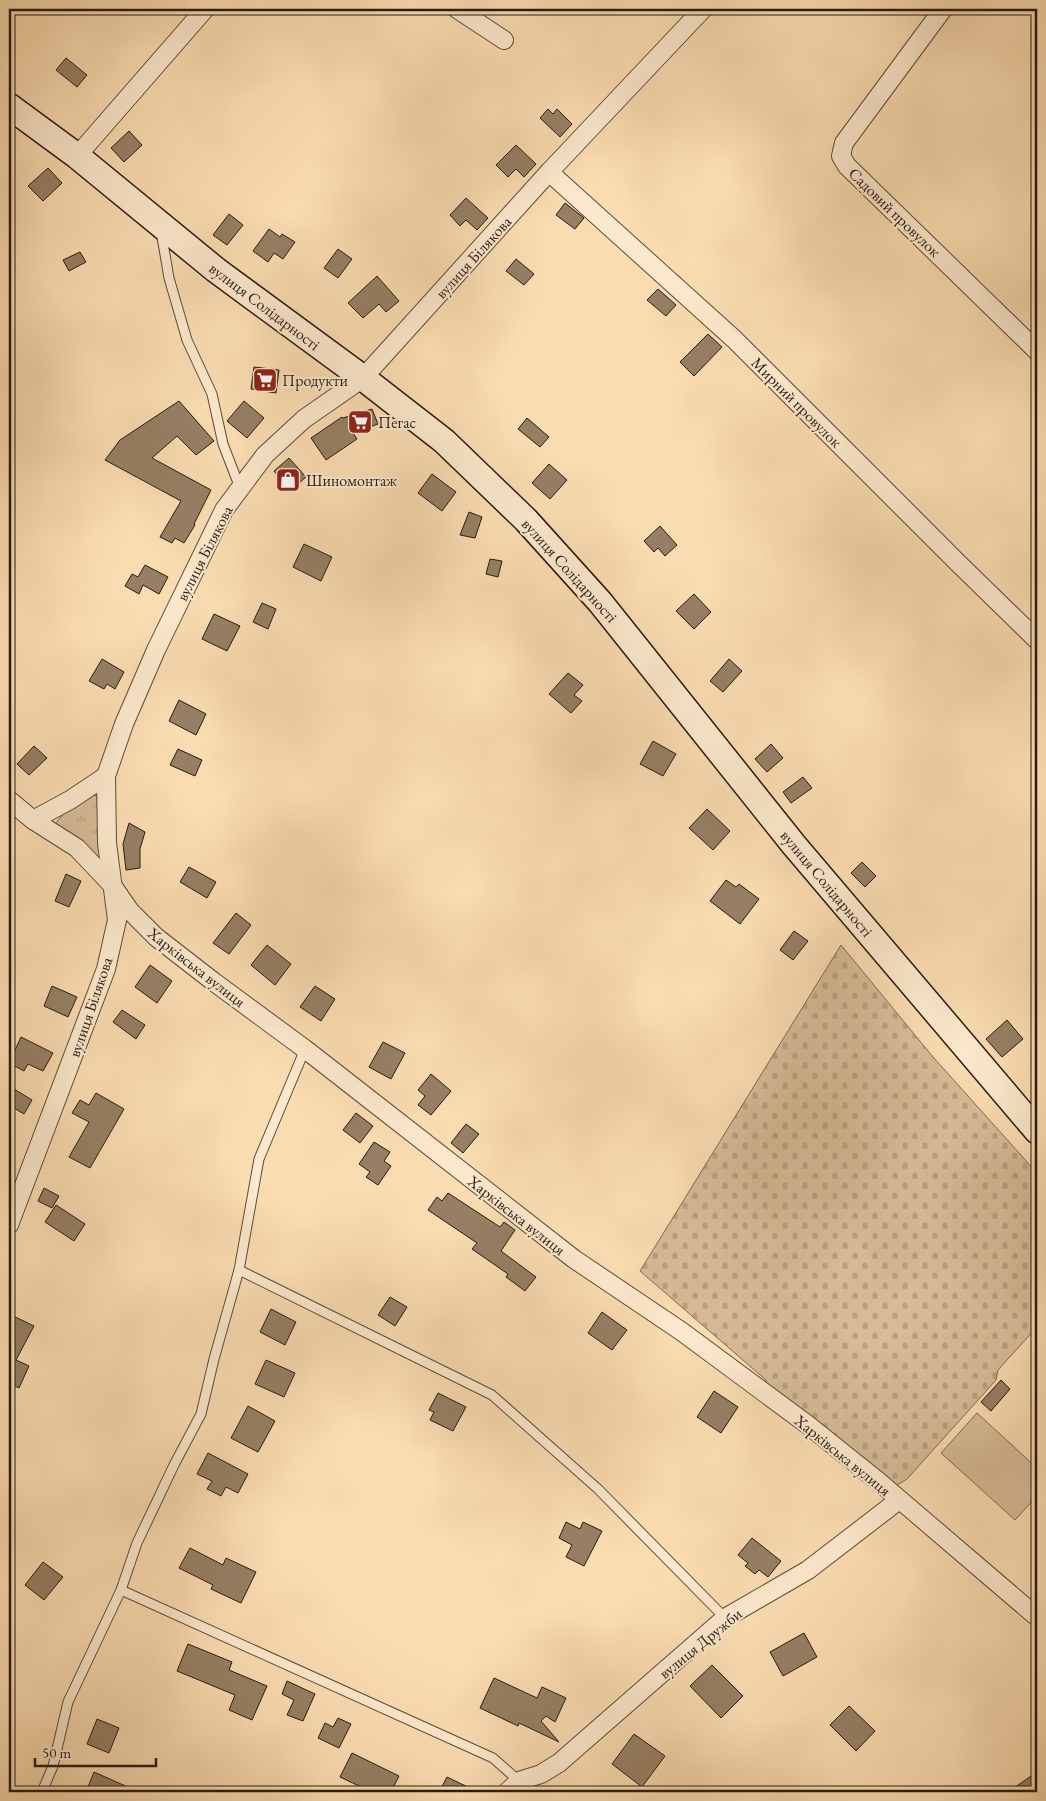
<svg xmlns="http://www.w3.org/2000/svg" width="1046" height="1801" font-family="'EB Garamond',serif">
  <defs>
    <pattern id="grass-tufts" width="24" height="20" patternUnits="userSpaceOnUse" patternTransform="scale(1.25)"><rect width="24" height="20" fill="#d6bb96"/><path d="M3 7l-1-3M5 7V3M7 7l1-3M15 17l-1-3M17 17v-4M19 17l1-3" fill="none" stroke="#b8a080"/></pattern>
    <pattern id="cemetery-stones" width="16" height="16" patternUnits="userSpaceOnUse" patternTransform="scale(1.25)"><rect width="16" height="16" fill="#d6bb96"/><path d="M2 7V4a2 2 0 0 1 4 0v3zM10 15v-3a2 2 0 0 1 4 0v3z" fill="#b8a080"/></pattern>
  </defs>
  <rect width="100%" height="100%" fill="#fadcb1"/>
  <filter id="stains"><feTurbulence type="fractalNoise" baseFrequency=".004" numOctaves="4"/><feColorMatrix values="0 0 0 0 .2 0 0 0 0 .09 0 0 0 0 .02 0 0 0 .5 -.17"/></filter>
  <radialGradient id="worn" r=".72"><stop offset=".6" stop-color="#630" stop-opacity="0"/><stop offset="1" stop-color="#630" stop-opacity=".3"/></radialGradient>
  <path fill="url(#grass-tufts)" stroke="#806a53" d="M91,794L97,796L104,868L53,826L67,810Z"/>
  <path fill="url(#cemetery-stones)" stroke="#806a53" d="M841,945L933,1057L1037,1173V1327L998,1370L996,1380L907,1479L897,1485L767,1388L766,1380L640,1271Z"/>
  <path fill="#d6bb96" stroke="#806a53" d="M977,1413L1037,1468V1496L1015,1520L941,1453Z"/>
  <g fill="#967f64" stroke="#291a10">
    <path d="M66,58L87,75L77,87L56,70Z"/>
    <path d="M548,109L553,114L557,109L572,124L560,137L540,118Z"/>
    <path d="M129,131L142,145L124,162L111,148Z"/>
    <path d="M516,145L536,164L524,177L516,169L508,177L496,165Z"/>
    <path d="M48,168L62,183L43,201L28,186Z"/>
    <path d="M466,198L488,218L477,230L466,220L460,226L450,215Z"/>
    <path d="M565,203L584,218L575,229L556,215Z"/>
    <path d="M229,214L243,225L227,245L213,235Z"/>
    <path d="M269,229L280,237L282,234L295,242L283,259L274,253L268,262L253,251Z"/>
    <path d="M338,249L352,259L338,278L324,268Z"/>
    <path d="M80,252L86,262L69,271L63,260Z"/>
    <path d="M516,259L534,274L524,285L506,271Z"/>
    <path d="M377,276L399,301L386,312L379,304L363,318L348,303Z"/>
    <path d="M658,289L676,305L666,316L647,300Z"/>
    <path d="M708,334L722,347L694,376L680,362Z"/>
    <path d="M254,367L279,370L276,393L251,389Z"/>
    <path d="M179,401L214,441L196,455L177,436L152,458L211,490L194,524L195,525L184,543L175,538L172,543L160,537L181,501L105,460L120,440Z"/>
    <path d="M244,401L264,418L247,438L227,421Z"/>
    <path d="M372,409L378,424L353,433L357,439L326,460L311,438L342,417L343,418Z"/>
    <path d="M527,418L549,437L540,447L518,429Z"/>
    <path d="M289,458L306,477L290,491L274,471Z"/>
    <path d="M549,464L567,480L550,499L532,483Z"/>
    <path d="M432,474L456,492L442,511L418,493Z"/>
    <path d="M469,512L482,517L475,538L460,535Z"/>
    <path d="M660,526L677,545L665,556L658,548L654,552L644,541Z"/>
    <path d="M304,544L332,557L321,581L293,567Z"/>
    <path d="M490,559L502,561L498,577L486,574Z"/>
    <path d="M145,565L168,577L159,594L143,585L139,594L125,586L132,574L138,577Z"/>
    <path d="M694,594L711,612L694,629L676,611Z"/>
    <path d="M262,603L276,609L268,629L253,622Z"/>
    <path d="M214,614L240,626L227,651L202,639Z"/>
    <path d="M102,659L124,672L115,689L107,684L104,689L89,681Z"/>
    <path d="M729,659L742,671L723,692L710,681Z"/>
    <path d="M568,673L583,685L574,695L582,701L571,713L549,694Z"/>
    <path d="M179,700L206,714L196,735L169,721Z"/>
    <path d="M653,741L676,754L663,776L640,764Z"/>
    <path d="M771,744L783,758L767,772L755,759Z"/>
    <path d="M34,746L47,758L29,775L17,764Z"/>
    <path d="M178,749L202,760L195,776L170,765Z"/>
    <path d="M803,777L812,788L791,803L783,792Z"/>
    <path d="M707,809L730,831L713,850L689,828Z"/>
    <path d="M129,823L145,832L140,849V868L126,870L123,844Z"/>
    <path d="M862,862L876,876L865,887L851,873Z"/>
    <path d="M189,867L216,882L207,898L180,882Z"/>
    <path d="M66,874L81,881L69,907L55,901Z"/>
    <path d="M726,880L736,887L739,884L759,899L740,924L710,901Z"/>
    <path d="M236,913L251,925L229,954L213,943Z"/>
    <path d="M794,931L808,941L793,960L780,950Z"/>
    <path d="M267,945L291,964L275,985L251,965Z"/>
    <path d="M150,965L172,981L157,1003L135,987Z"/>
    <path d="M52,986L77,997L68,1017L44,1006Z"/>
    <path d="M315,986L335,999L321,1021L300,1007Z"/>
    <path d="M122,1010L145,1025L136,1039L113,1022Z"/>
    <path d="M1007,1020L1023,1039L1002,1057L986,1039Z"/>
    <path d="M21,1037L53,1053L43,1071L28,1064L24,1071L9,1063Z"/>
    <path d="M383,1042L405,1053L391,1079L369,1067Z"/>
    <path d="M431,1074L451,1091L431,1115L418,1105L425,1096L418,1090Z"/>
    <path d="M9,1086L32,1100L24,1114L9,1105Z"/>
    <path d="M96,1093L124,1109L90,1168L69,1157L89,1122L72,1113L80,1100L89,1105Z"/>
    <path d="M356,1113L373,1126L360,1143L343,1130Z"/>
    <path d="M466,1124L479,1134L463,1153L451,1143Z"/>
    <path d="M374,1142L390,1152L384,1161L391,1166L378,1185L366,1177L370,1172L359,1164Z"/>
    <path d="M44,1188L59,1196L52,1208L38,1201Z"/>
    <path d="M448,1193L500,1227L504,1222L515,1230L501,1251L536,1277L525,1291L506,1277L508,1274L472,1249L477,1243L428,1210L437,1197L442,1201Z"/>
    <path d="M56,1205L85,1224L74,1241L45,1222Z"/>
    <path d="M390,1297L407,1307L395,1326L378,1315Z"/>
    <path d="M271,1309L296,1322L285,1345L260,1332Z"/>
    <path d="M602,1312L627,1330L612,1350L588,1333Z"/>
    <path d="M9,1314L34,1326L16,1360L29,1366L19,1388L9,1383Z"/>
    <path d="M266,1360L295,1373L284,1397L255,1384Z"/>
    <path d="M1001,1380L1010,1389L991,1411L981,1402Z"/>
    <path d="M714,1391L738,1407L721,1433L697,1417Z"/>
    <path d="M438,1393L466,1407L453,1431L430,1420L434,1412L429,1410Z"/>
    <path d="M248,1406L275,1421L258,1452L231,1438Z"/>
    <path d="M208,1453L248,1474L238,1493L226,1487L221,1496L207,1489L212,1481L197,1474Z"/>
    <path d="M566,1522L580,1529L583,1522L602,1531L584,1566L566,1557L572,1545L559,1538Z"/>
    <path d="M752,1538L781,1561L768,1577L759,1570L755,1574L745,1566L748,1563L738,1555Z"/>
    <path d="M190,1548L223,1565L226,1558L256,1572L241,1603L211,1589L213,1585L179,1568Z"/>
    <path d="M43,1562L63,1577L44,1600L25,1585Z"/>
    <path d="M804,1633L817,1657L783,1676L770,1652Z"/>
    <path d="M188,1644L232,1662L229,1670L267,1686L252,1720L229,1710L235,1695L177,1671Z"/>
    <path d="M712,1665L743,1696L721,1718L690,1686Z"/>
    <path d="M494,1678L537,1698L542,1687L566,1698L555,1722L546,1716L541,1721L559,1742L519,1723L518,1726L480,1708Z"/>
    <path d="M287,1681L315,1694L303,1721L287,1715L294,1700L282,1694Z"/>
    <path d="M849,1706L875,1731L856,1751L830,1725Z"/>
    <path d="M338,1718L351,1724L339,1748L318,1738L325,1723L333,1727Z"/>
    <path d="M97,1719L119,1728L109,1753L87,1744Z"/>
    <path d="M634,1734L665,1756L642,1787L612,1764Z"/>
    <path d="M352,1753L399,1776L391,1792H372L340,1777Z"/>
    <path d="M94,1772L139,1792H86Z"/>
    <path d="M1037,1772V1792H1008Z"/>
    <path d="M447,1777L478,1792H439Z"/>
  </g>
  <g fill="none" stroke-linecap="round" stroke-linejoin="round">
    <defs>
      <g id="lane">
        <path d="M161,231L169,278L187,340L212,394L223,444L240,488"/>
        <path d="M239,1270L492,1395L598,1489L725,1618"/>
        <path d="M121,1590L493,1758L519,1781"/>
        <path d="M42,1792L53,1766L68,1702L121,1590L137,1543L174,1465L201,1414L214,1359L239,1270L259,1159L305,1049"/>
      </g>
      <g id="street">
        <path d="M457,9L504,40"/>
        <path d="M943,9L844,143L841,156L847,166L1037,351"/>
        <path d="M77,156L205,9"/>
        <path d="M549,172L734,339L959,564L1037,640"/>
        <path d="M9,800L33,820L77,848L112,885L130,911L156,937L214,982L305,1049L574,1259L681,1331L808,1425L878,1481L1037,1617"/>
        <path d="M33,820L70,800L106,776"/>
        <path d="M9,1225L106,969L117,920L107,843L106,776L124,724L156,650L224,510L265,455L304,419L363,378L549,172L703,9"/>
        <path d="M507,1792L519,1781L541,1774L559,1763L725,1618L808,1570L899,1500"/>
      </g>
      <path id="secondary" d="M9,106L77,156L216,270L363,378L444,441L526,520L600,602L794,845L1037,1131"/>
    </defs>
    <use href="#lane" stroke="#5d4a38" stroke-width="11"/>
    <use href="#street" stroke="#5d4a38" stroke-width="20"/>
    <use href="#secondary" stroke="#291a10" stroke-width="28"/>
    <use href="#lane" stroke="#fce8cc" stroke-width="9"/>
    <use href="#street" stroke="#fce8cc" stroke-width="18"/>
    <use href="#secondary" stroke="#fce8cc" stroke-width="25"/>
  </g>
  <defs>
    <symbol id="supermarket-square" viewBox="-11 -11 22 22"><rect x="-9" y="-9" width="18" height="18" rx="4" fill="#8f2418" stroke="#fce8cc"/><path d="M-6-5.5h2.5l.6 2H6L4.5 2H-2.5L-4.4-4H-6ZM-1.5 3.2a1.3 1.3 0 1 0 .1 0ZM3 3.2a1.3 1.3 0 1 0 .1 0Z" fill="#fff"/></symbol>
    <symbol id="shop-square" viewBox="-11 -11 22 22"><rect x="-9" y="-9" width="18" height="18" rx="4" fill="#8f2418" stroke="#fce8cc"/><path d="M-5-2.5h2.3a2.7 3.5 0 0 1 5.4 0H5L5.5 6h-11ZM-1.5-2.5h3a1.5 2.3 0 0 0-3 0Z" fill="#fff"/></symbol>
  </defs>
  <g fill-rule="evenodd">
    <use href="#supermarket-square" x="251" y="366" width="28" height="28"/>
    <use href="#supermarket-square" x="346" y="408" width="28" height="28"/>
    <use href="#shop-square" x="274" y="466" width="28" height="28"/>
  </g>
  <g text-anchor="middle" stroke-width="4" stroke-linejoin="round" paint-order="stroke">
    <g font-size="16" fill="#291a10" stroke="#fce8cc">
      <text transform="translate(895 212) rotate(44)" y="6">Садовий провулок</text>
      <text transform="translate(473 257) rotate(-48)" y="6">вулиця Білякова</text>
      <text transform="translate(265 306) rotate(37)" y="6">вулиця Солідарності</text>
      <text transform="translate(797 402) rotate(45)" y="6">Мирний провулок</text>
      <text transform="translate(204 553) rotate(-63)" y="6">вулиця Білякова</text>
      <text transform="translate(570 570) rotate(48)" y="6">вулиця Солідарності</text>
      <text transform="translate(827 883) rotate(50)" y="6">вулиця Солідарності</text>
      <text transform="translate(197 967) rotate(38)" y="6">Харківська вулиця</text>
      <text transform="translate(90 1007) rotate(-71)" y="6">вулиця Білякова</text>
      <text transform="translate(517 1215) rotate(38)" y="6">Харківська вулиця</text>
      <text transform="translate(843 1455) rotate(39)" y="6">Харківська вулиця</text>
      <text transform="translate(700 1643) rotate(-39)" y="6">вулиця Дружби</text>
    </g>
    <g font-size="16" fill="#291a10" stroke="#fce8cc" text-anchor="start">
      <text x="282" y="386">Продукти</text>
      <text x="378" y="428">Пегас</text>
      <text x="306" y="486">Шиномонтаж</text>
    </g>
  </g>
  <rect width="1046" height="1801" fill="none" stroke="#fadcb1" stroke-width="30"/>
  <rect x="10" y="10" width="1026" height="1781" fill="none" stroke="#291a10" stroke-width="2.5"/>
  <rect x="15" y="15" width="1016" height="1771" fill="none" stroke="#291a10"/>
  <path d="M35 1758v8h121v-8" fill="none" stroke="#291a10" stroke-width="2.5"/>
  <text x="42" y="1758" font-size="15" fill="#291a10" stroke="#fce8cc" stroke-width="4" paint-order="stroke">50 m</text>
  <rect width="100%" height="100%" filter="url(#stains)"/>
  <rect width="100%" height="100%" fill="url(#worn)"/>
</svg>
